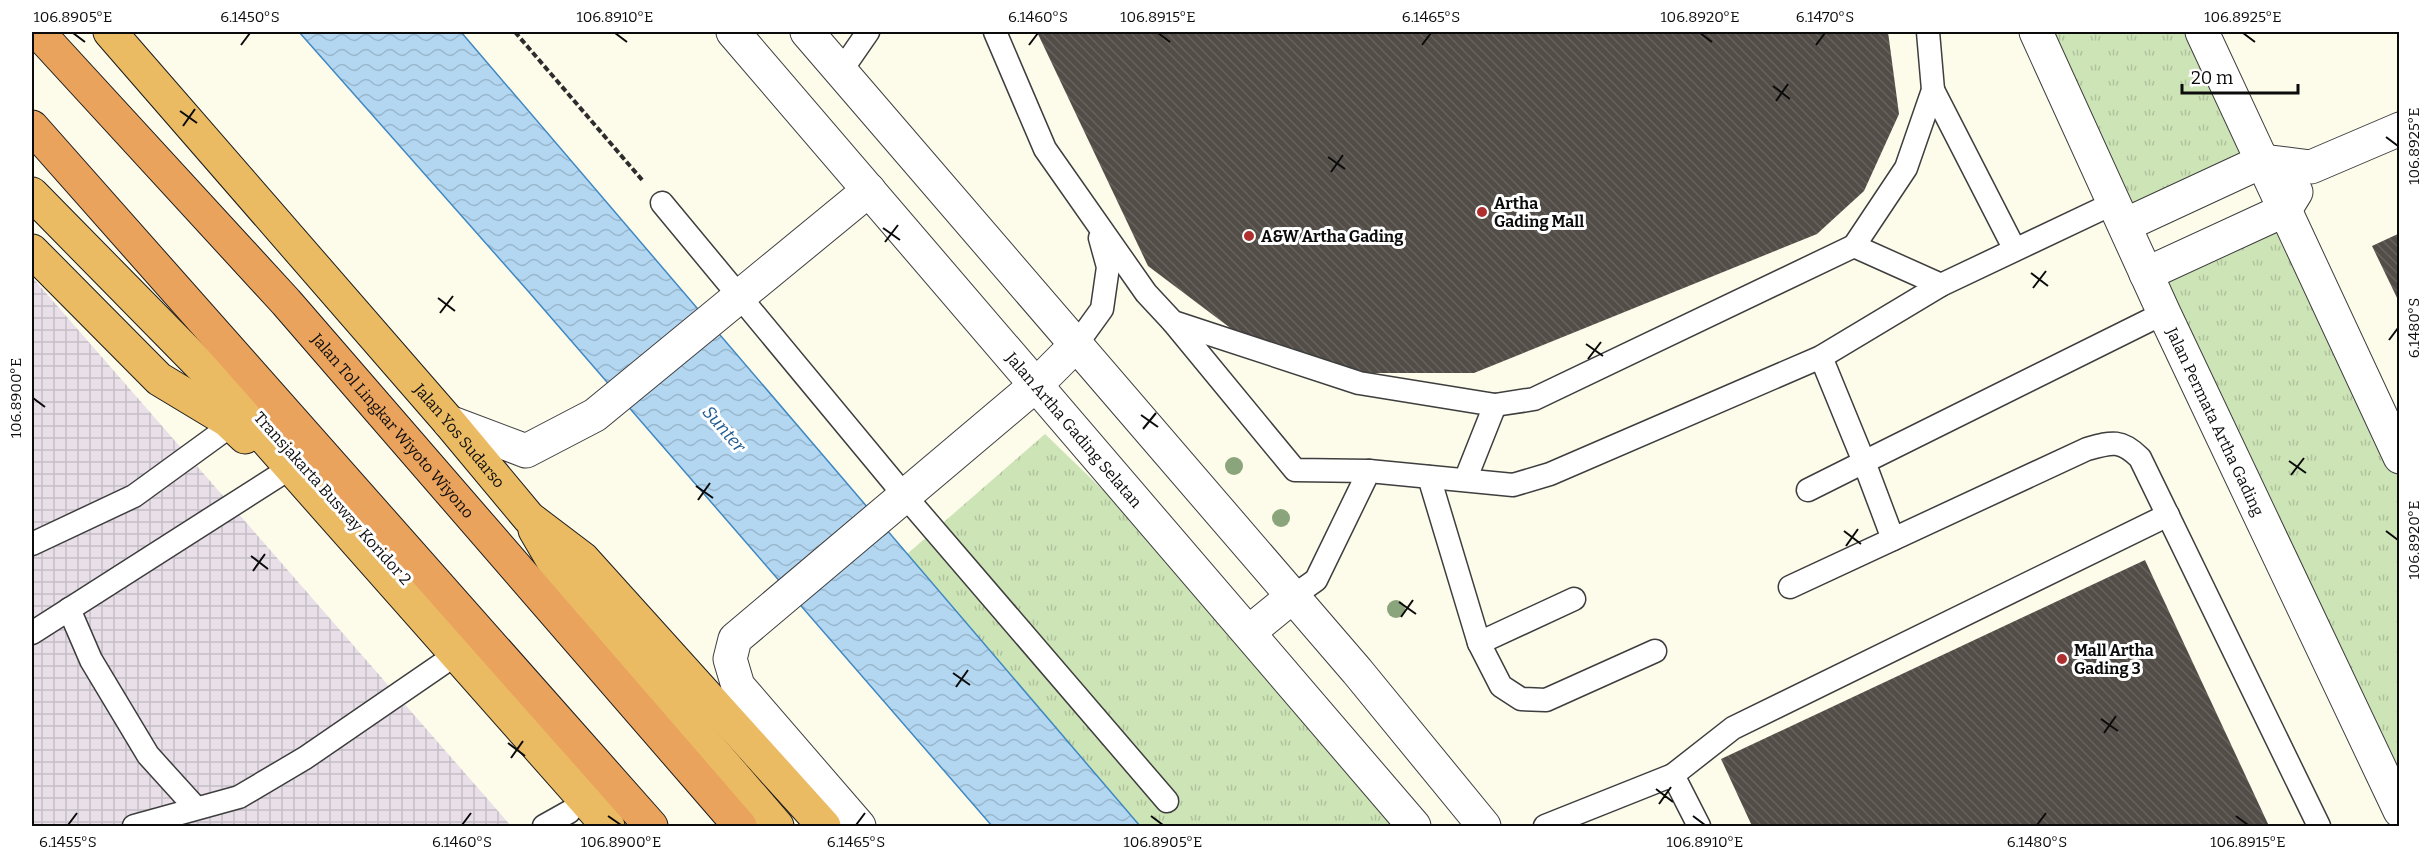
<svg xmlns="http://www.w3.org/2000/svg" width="2431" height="858" font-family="Bitter,serif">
  <defs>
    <pattern id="industrial-grid" width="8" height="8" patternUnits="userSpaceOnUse" patternTransform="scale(1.5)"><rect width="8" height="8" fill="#e9dfe9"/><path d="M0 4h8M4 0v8" fill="none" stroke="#c6bec6"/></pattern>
    <pattern id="grass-tufts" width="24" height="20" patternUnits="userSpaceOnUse" patternTransform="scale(1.5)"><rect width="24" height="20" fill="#cde4b7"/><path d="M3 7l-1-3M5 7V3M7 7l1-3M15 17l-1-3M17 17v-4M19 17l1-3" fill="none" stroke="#afc29c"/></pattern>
    <pattern id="water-waves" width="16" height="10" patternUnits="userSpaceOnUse" patternTransform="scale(1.5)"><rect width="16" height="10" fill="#b3d7f1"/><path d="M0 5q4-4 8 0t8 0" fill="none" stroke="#99b7cd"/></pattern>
    <pattern id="building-back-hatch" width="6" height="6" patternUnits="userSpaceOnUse" patternTransform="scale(1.5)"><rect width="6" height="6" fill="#534d48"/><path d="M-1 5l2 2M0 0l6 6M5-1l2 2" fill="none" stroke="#67625e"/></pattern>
  </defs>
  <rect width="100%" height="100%" fill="#fdfbea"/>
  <path fill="url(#industrial-grid)" d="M32,277L511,826H32Z"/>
  <g fill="url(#grass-tufts)">
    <path d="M2038,32H2202L2263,161L2125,225Z"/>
    <path d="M2285,210L2399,457V818L2146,274Z"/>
    <path d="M1045,434L1249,631L1414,826H1140L906,555Z"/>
  </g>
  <path fill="url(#water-waves)" stroke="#4088c2" stroke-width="1.5" d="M299,32H461L1140,826H992L528,291Z"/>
  <g fill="url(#building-back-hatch)">
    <path d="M1037,32H1888L1899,114L1864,191L1817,234L1474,373H1364L1249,342L1148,266Z"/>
    <path d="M2400,233V304L2372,246Z"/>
    <path d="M2145,560L2269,826H1752L1721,759Z"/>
  </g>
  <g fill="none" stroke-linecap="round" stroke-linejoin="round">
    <defs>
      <g id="service">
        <path d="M995,32L1045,149L1146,293L1173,322L1359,383L1495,405L1534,399L1854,246L1906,168L1933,90L1928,32"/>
        <path d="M841,71L868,32"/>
        <path d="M1933,90L2014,248"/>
        <path d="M662,203L905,496L1167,801"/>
        <path d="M1854,246L1941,285"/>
        <path d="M1173,322L1295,470L1369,471"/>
        <path d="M1076,345L1102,309L1108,267L1100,238"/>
        <path d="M1429,477L1479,643L1574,599"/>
        <path d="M1466,478L1495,405"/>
        <path d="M1808,490L1864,462L1821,357"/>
        <path d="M1893,539L1864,462L2164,313"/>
        <path d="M32,544L134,496L233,424"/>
        <path d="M1790,587L2087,449C2112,442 2121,439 2140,458L2319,826"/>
        <path d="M1292,597L1316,580L1369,471L1513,485L1550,474L1821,357L1941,285L2114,203"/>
        <path d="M69,609L91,660L148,755L196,808"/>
        <path d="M32,633L281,474"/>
        <path d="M1479,643L1501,686L1521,699L1546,700L1655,651"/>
        <path d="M1673,775L1699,826"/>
        <path d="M134,826L239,797L305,758L442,664"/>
        <path d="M544,826L569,812"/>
        <path d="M1545,826L1673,775L1733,728L2168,515"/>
      </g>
      <g id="minor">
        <path id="s1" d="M2036,32L2164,313L2400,811"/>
        <path d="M2202,32L2400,457"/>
        <path d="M2125,225L2263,161L2311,167L2400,129"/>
        <path d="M2146,274L2285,210L2296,192"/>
      </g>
      <g id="tertiary">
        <path id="s2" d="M733,32L1414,826"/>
        <path d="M807,32L1357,671L1484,826"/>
        <path d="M449,422L526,451L595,415L869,190"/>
        <path d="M1249,632L1292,597"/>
        <path d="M859,826L738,686L730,659L735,639L1036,385L1076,345"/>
      </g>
      <g id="trunk">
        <path id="s3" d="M110,32L449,422L529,518L583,559L824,826"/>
        <path d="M32,194L203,368L608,826"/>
        <path d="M32,251L159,379L227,420L245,437"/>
        <path d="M535,530L563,578L777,826"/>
      </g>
      <g id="motorway">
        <path id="s4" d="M38,32L286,302L740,826"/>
        <path d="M32,127L651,826"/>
      </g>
    </defs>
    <use href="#service" stroke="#3e3e3e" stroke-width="25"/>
    <use href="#minor" stroke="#3e3e3e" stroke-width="35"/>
    <use href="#tertiary" stroke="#3e3e3e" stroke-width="35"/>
    <use href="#trunk" stroke="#1c1c1c" stroke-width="35"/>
    <use href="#motorway" stroke="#1c1c1c" stroke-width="35"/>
    <path stroke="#2d2d2d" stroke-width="4" stroke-dasharray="6 3" stroke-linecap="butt" d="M515,32L643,181"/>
    <use href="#service" stroke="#fff" stroke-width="22"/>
    <use href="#minor" stroke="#fff" stroke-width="33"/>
    <use href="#tertiary" stroke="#fff" stroke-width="33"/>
    <use href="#trunk" stroke="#ebbb64" stroke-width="33"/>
    <use href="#motorway" stroke="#e9a35d" stroke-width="33"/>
  </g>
  <g fill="#8aa47b">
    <circle cx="1234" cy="466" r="9"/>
    <circle cx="1281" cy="518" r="9"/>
    <circle cx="1396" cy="609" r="9"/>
  </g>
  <path fill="none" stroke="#0b0b0b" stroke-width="2" d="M73,33L85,42M615,33L627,42M1158,33L1170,42M1700,33L1712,42M2243,33L2255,42M241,45L250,33M1029,45L1038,33M1422,45L1431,33M1816,45L1825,33M1773,86L1790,99M1776,101L1788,84M180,111L197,123M183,126L195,109M2386,137L2398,146M1328,157L1345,169M1331,172L1343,155M883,228L900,240M885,242L898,225M2031,273L2048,286M2033,288L2046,271M438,298L455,311M440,313L453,296M2389,340L2398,328M1586,344L1603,356M1588,359L1601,342M33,398L45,407M1141,415L1158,427M1143,429L1156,413M2289,461L2306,473M2291,475L2304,458M696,486L713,498M698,500L710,483M1844,531L1861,544M2386,531L2398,540M1846,546L1858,529M251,556L268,569M253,571L265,554M1399,602L1416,614M1401,617L1413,600M953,673L970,685M956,687L968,670M2101,719L2118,731M2104,733L2116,716M508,743L525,756M511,758L523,741M1656,789L1673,802M1659,804L1671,787M608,816L621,825M1151,816L1163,825M1693,816L1705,825M2236,816L2248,825M68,825L77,813M462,825L471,813M856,825L865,813M2037,825L2046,813"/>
  <g fill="#af2f2f" stroke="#fff" stroke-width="2">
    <circle cx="1482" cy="212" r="6"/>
    <circle cx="1249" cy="236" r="6"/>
    <circle cx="2062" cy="659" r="6"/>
  </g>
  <g text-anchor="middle" stroke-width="6" stroke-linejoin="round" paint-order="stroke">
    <g font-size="16" font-weight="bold" fill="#0b0b0b" stroke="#fff" text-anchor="start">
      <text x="1494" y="209">Artha<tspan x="1494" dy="18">Gading Mall</tspan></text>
      <text x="1261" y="242">A&amp;W Artha Gading</text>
      <text x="2074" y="656">Mall Artha<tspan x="2074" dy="18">Gading 3</tspan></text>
    </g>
    <g font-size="16" fill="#0b0b0b" stroke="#fff">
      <text dy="6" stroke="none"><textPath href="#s1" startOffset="429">Jalan Permata Artha Gading</textPath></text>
      <text dy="6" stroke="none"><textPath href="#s4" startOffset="530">Jalan Tol Lingkar Wiyoto Wiyono</textPath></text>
      <text dy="6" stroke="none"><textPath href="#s2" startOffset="524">Jalan Artha Gading Selatan</textPath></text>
      <text dy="6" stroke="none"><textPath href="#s3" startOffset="534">Jalan Yos Sudarso</textPath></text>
      <text transform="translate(333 498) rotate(48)" y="6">Transjakarta Busway Koridor 2</text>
    </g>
    <g font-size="18" font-style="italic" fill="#1f5b92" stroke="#fff">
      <text transform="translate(724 429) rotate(49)" y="6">Sunter</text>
    </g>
  </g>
  <rect width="2431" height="858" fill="none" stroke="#ffffff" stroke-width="66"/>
  <path d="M2182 84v9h116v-9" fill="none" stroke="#0b0b0b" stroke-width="3"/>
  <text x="2191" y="84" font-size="18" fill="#0b0b0b" stroke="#ffffff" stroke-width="4.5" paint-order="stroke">20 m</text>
  <rect x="33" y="33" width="2365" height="792" fill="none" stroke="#0b0b0b" stroke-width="2"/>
  <g font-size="15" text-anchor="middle" fill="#0b0b0b">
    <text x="73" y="22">106.8905°E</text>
    <text x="250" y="22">6.1450°S</text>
    <text x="615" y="22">106.8910°E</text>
    <text x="1038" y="22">6.1460°S</text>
    <text x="1158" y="22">106.8915°E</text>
    <text x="1431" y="22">6.1465°S</text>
    <text x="1700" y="22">106.8920°E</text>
    <text x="1825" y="22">6.1470°S</text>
    <text x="2243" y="22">106.8925°E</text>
    <text transform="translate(2414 146) rotate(-90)" y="5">106.8925°E</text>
    <text transform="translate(2414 328) rotate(-90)" y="5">6.1480°S</text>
    <text transform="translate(16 398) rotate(-90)" y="5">106.8900°E</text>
    <text transform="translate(2414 540) rotate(-90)" y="5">106.8920°E</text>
    <text x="68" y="847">6.1455°S</text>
    <text x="462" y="847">6.1460°S</text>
    <text x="621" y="847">106.8900°E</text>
    <text x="856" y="847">6.1465°S</text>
    <text x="1163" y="847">106.8905°E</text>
    <text x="1705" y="847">106.8910°E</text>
    <text x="2037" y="847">6.1480°S</text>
    <text x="2248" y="847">106.8915°E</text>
  </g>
</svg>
